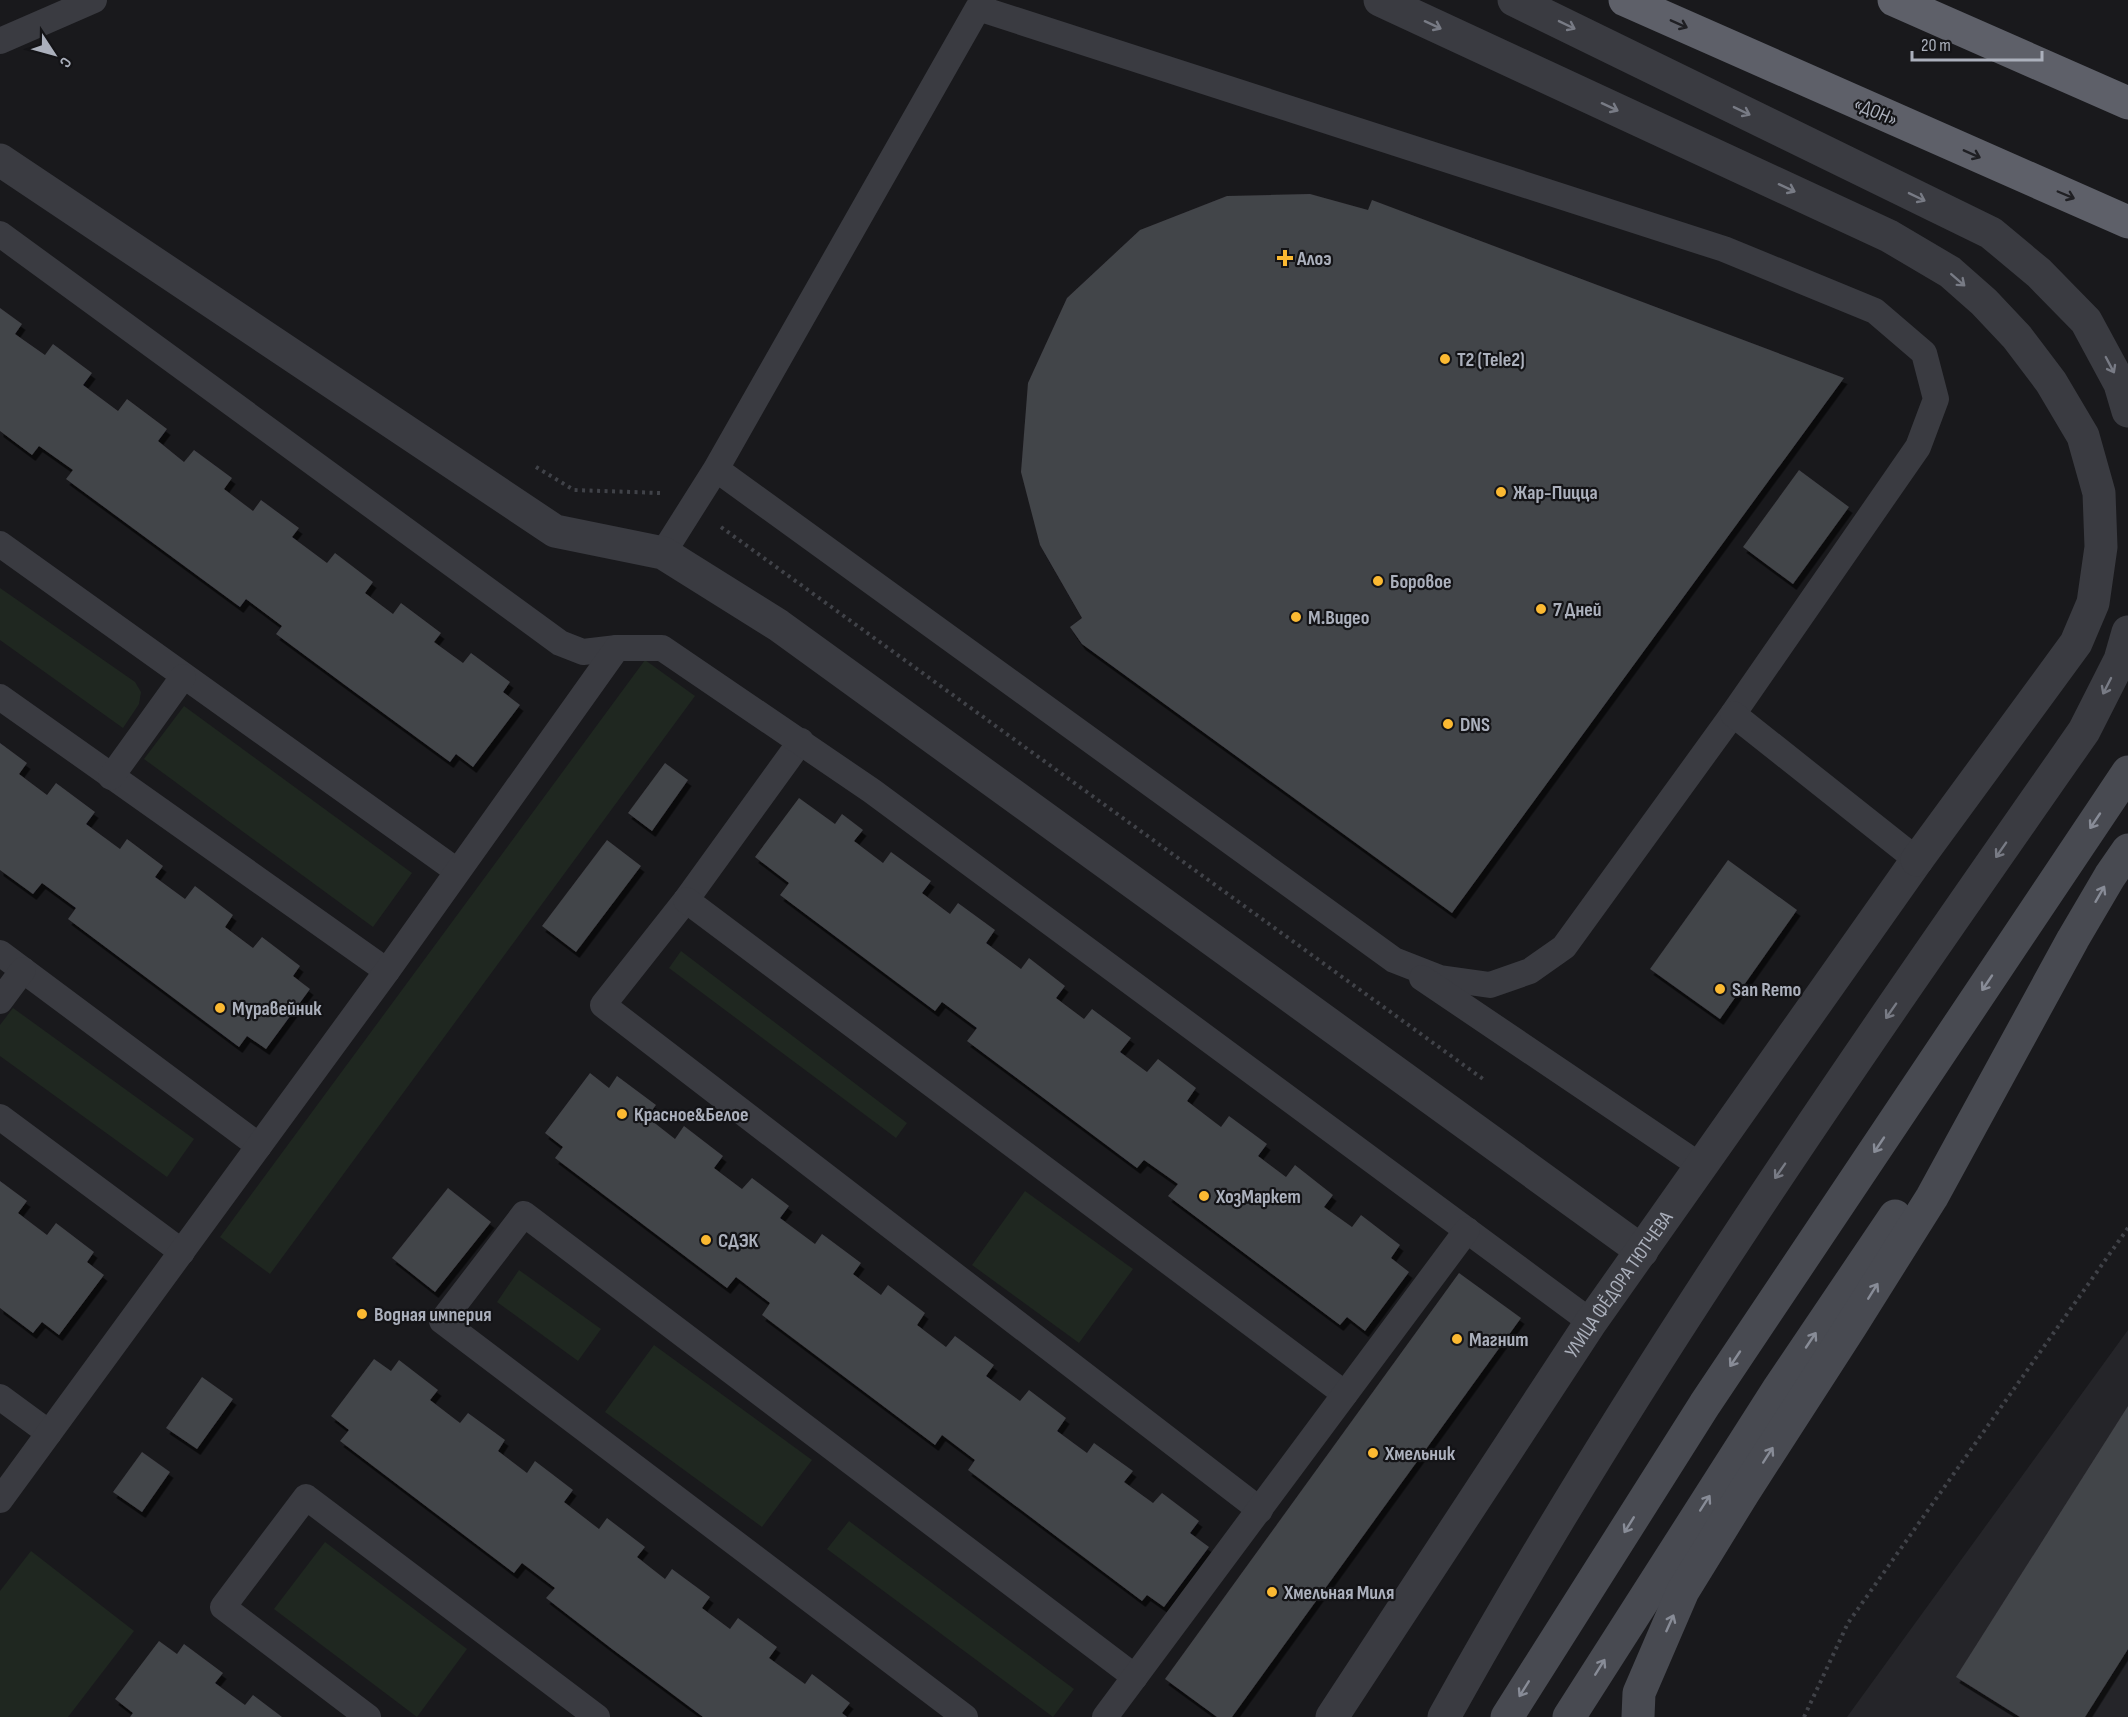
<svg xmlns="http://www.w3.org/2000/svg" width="2128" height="1717" font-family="'Sofia Sans Condensed',sans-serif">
  <defs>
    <filter id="shadow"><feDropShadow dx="3.5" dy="6" stdDeviation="0" flood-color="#0009"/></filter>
  </defs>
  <rect width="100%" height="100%" fill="#19191c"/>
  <path fill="#252529" d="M2128,1330V1717H1847Z"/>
  <g fill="#1f2720">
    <path d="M0,588L135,682L141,692L139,704L123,728L0,640Z"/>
    <path d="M645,660L695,696L270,1274L220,1237Z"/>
    <path d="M184,706L412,873L373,927L144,759Z"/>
    <path d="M681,951L907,1123L896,1138L669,968Z"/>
    <path d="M13,1008L194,1139L167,1177L0,1056V1025Z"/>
    <path d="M1025,1191L1133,1269L1079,1343L972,1265Z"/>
    <path d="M519,1270L601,1329L578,1361L497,1302Z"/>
    <path d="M654,1345L812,1460L762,1527L605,1412Z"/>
    <path d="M849,1521L1074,1689L1053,1717L827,1549Z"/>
    <path d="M325,1542L467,1649L417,1717L274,1609Z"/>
    <path d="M31,1551L134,1631L68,1717H0V1591Z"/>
  </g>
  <g fill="#434449" filter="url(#shadow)">
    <path d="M1310,194L1368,210L1372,200L1844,378L1452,913L1082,644L1070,627L1082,618L1040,545L1021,472L1028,383L1067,298L1140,230L1227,196Z"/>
    <path d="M0,308L22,324L15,334L45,355L53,344L92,373L83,385L118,411L127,399L167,429L158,441L184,462L194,450L232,478L224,489L253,511L261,500L299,528L292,537L327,563L335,553L373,582L365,593L393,614L401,603L441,633L434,642L463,663L471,653L510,682L503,692L520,705L473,767L456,754L450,762L349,688L276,634L282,626L246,599L240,607L66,479L73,470L39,446L32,455L0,431Z"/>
    <path d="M1799,470L1849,507L1793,584L1743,547Z"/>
    <path d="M0,743L27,763L19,774L47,795L56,783L95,812L86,824L120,849L127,839L163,866L155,877L185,899L195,886L233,915L225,927L253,948L262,937L300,966L293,976L310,989L266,1049L247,1036L239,1047L68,919L76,908L42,883L33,894L0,870Z"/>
    <path d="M665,763L688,780L652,831L628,813Z"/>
    <path d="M799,798L835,824L842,814L863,830L854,841L883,863L891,852L931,881L922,893L950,914L958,903L995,930L986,943L1021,969L1029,958L1065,986L1056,998L1084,1019L1092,1009L1131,1038L1120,1052L1147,1072L1158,1059L1196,1088L1187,1101L1221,1127L1229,1116L1267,1144L1258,1156L1286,1177L1295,1165L1333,1195L1324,1207L1352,1227L1361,1215L1400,1245L1391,1258L1409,1272L1365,1331L1347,1317L1340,1325L1168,1196L1178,1184L1144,1160L1137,1168L967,1041L977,1028L942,1002L935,1011L780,895L789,883L755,857Z"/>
    <path d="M607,840L641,866L576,952L542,926Z"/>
    <path d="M1728,860L1797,910L1720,1019L1650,969Z"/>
    <path d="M590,1073L609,1088L617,1076L656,1105L647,1117L675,1139L684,1126L723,1156L714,1168L742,1189L752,1178L789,1206L780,1218L815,1244L822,1234L861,1263L853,1274L881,1295L888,1285L925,1313L917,1325L946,1347L955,1336L994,1365L986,1376L1020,1401L1029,1390L1066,1418L1057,1431L1087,1453L1094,1443L1133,1471L1124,1482L1153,1503L1162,1493L1199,1521L1190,1533L1209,1547L1164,1607L1147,1595L1142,1601L968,1470L975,1460L942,1435L935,1445L762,1315L770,1303L736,1277L727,1288L555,1158L563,1147L545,1133Z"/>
    <path d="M0,1181L27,1201L18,1213L47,1235L56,1223L94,1252L87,1262L104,1275L59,1335L42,1322L33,1333L0,1308Z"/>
    <path d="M448,1188L491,1222L435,1292L392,1258Z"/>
    <path d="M1459,1273L1521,1318L1232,1717H1217L1165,1679Z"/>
    <path d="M374,1359L391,1371L399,1360L438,1390L430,1400L460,1423L468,1413L505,1440L498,1451L527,1473L535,1461L573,1490L564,1502L599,1529L607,1518L645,1547L637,1557L665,1579L672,1569L710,1597L702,1608L730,1629L738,1618L777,1647L769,1658L805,1684L812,1674L850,1703L842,1713L847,1717H703L612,1649L546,1598L555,1588L522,1563L514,1573L340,1441L349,1430L331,1416Z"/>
    <path d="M202,1377L233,1399L197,1449L166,1428Z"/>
    <path d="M2128,1406V1649L2085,1717H2020L1956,1677Z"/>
    <path d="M142,1452L170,1472L142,1512L113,1492Z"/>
    <path d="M159,1641L177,1654L184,1644L223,1673L215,1683L245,1705L253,1695L282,1717H130L133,1713L115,1699Z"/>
  </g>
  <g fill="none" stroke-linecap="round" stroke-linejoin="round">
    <g stroke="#404248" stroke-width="4" stroke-dasharray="3 4.5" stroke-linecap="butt">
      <path d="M536,467L574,490L660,493"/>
      <path d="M721,527L1483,1079"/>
      <path d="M1804,1717L1848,1623L2128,1228"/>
    </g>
    <g stroke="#3a3b41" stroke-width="26">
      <path d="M0,41L94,0"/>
      <path d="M0,234L560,643L583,652L617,648"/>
      <path d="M0,544L457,871"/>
      <path d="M663,553L716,469L978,8L1724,249L1875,311L1924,353L1936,399L1918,447L1733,714L1564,947L1530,971L1490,985L1440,978L1394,960L716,469"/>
      <path d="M0,697L387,971"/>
      <path d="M1733,714L1917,860"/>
      <path d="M801,741L686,900L603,1005L1260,1510"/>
      <path d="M111,777L183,677"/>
      <path d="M686,900L1345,1394"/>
      <path d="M0,953L259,1146"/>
      <path d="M1422,978L1702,1167"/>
      <path d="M0,1001L23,970"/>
      <path d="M0,1117L182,1252"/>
      <path d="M0,1397L49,1433"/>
      <path d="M0,1500L387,971L617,648H662L872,791L1591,1322"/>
      <path d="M368,1717L223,1607L306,1497L597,1717"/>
      <path d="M965,1717L442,1321L524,1214L1135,1677"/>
      <path d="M1105,1717L1467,1230"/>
    </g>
    <g stroke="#3a3b41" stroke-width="33">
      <path d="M0,160L555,531L663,553L778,625L1642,1251"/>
      <path id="s1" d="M1332,1717L1591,1322L1917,860"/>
    </g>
    <g stroke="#3a3b41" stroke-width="33">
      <path d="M1380,0L1889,236L1950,272L1984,302L2017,337L2051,382L2083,436L2099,493L2101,547L2093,603L2076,643L1917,860"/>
      <path d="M1514,0L1991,233L2039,273L2086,321L2120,384L2128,411"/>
      <path d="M1444,1717C1634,1374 1860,1052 2084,731L2120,660L2128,632"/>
    </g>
    <g stroke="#484a51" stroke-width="33">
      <path d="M1507,1717L1705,1404L2128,772"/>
      <path d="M1569,1717L1779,1388L1895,1216"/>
      <path d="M1638,1717L1639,1693L1683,1591L1744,1492L1851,1326L1932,1197L2073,939L2110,876L2128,850"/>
    </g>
    <g stroke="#5e6069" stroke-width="33">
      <path d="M1625,0L2128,222"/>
      <path d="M1894,0L2128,103"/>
    </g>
  </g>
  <defs><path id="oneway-shaft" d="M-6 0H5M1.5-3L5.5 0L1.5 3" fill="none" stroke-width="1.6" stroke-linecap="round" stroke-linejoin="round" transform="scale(1.5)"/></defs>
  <g stroke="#1f1f23">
    <use href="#oneway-shaft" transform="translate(1679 24) rotate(24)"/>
    <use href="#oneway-shaft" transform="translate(1972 154) rotate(24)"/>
    <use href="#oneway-shaft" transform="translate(2066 195) rotate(23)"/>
  </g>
  <g stroke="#787b85">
    <use href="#oneway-shaft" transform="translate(1433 25) rotate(25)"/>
    <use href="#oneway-shaft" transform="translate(1567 25) rotate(26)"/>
    <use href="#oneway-shaft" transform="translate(1610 107) rotate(25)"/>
    <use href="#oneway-shaft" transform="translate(1742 111) rotate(26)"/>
    <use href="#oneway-shaft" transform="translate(1787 188) rotate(25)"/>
    <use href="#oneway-shaft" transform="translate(1917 197) rotate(26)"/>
    <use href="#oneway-shaft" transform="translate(1958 280) rotate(41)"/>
    <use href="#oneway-shaft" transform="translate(2110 365) rotate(62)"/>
    <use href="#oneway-shaft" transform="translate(2107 686) rotate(117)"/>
    <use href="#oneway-shaft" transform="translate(2001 850) rotate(125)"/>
    <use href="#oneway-shaft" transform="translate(1891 1011) rotate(125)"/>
    <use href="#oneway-shaft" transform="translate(1780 1171) rotate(125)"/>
  </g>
  <g stroke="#888c97">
    <use href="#oneway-shaft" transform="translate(2095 821) rotate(124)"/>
    <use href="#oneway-shaft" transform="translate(2100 894) rotate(-60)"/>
    <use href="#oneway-shaft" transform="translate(1987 983) rotate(124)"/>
    <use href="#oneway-shaft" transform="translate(1879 1145) rotate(124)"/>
    <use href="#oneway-shaft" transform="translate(1873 1291) rotate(-58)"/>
    <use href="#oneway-shaft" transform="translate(1811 1340) rotate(-56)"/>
    <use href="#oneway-shaft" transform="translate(1735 1359) rotate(124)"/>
    <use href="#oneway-shaft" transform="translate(1768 1455) rotate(-57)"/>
    <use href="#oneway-shaft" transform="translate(1705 1503) rotate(-57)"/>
    <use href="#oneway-shaft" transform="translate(1629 1525) rotate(122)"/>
    <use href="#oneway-shaft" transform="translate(1670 1623) rotate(-66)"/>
    <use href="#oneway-shaft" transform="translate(1600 1667) rotate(-58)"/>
    <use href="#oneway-shaft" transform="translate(1524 1689) rotate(122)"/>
  </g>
  <g fill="#fbb932" stroke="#141417" stroke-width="2">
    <path d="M1282 249h6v6h6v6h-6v6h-6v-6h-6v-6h6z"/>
    <circle cx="1445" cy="359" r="6"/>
    <circle cx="1501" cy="492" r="6"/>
    <circle cx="1378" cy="581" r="6"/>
    <circle cx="1541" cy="609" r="6"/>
    <circle cx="1296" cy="617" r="6"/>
    <circle cx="1448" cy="724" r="6"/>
    <circle cx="1720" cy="989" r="6"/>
    <circle cx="220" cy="1008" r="6"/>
    <circle cx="622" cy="1114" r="6"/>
    <circle cx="1204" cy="1196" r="6"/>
    <circle cx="706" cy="1240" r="6"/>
    <circle cx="362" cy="1314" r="6"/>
    <circle cx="1457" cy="1339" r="6"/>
    <circle cx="1373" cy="1453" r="6"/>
    <circle cx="1272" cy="1592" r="6"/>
  </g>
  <g text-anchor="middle" stroke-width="4.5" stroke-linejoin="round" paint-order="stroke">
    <g font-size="20" fill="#abb0bc" stroke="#141417">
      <text transform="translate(1876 111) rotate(24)" y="7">«ДОН»</text>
      <text dy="7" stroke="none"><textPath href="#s1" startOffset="519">УЛИЦА ФЁДОРА ТЮТЧЕВА</textPath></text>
    </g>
    <g font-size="20" font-weight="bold" fill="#abb0bc" stroke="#141417" text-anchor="start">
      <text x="1297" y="265">Алоэ</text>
      <text x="1457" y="366">T2 (Tele2)</text>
      <text x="1513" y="499">Жар-Пицца</text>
      <text x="1390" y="588">Боровое</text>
      <text x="1553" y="616">7 Дней</text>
      <text x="1308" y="624">М.Видео</text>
      <text x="1460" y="731">DNS</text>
      <text x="1732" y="996">San Remo</text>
      <text x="232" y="1015">Муравейник</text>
      <text x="634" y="1121">Красное&amp;Белое</text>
      <text x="1216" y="1203">ХозМаркет</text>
      <text x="718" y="1247">СДЭК</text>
      <text x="374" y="1321">Водная империя</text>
      <text x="1469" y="1346">Магнит</text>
      <text x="1385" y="1460">Хмельник</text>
      <text x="1284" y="1599">Хмельная Миля</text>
    </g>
  </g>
  <g transform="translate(54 54) rotate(126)" stroke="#141417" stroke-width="4.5" paint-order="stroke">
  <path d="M0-4.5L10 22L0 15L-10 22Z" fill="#abb0bc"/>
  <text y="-9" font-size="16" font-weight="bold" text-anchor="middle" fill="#abb0bc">С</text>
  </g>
  <path d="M1912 51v9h130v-9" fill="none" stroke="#abb0bc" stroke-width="3"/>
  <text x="1921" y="51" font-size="18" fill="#abb0bc" stroke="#141417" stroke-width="4.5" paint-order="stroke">20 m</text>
</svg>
